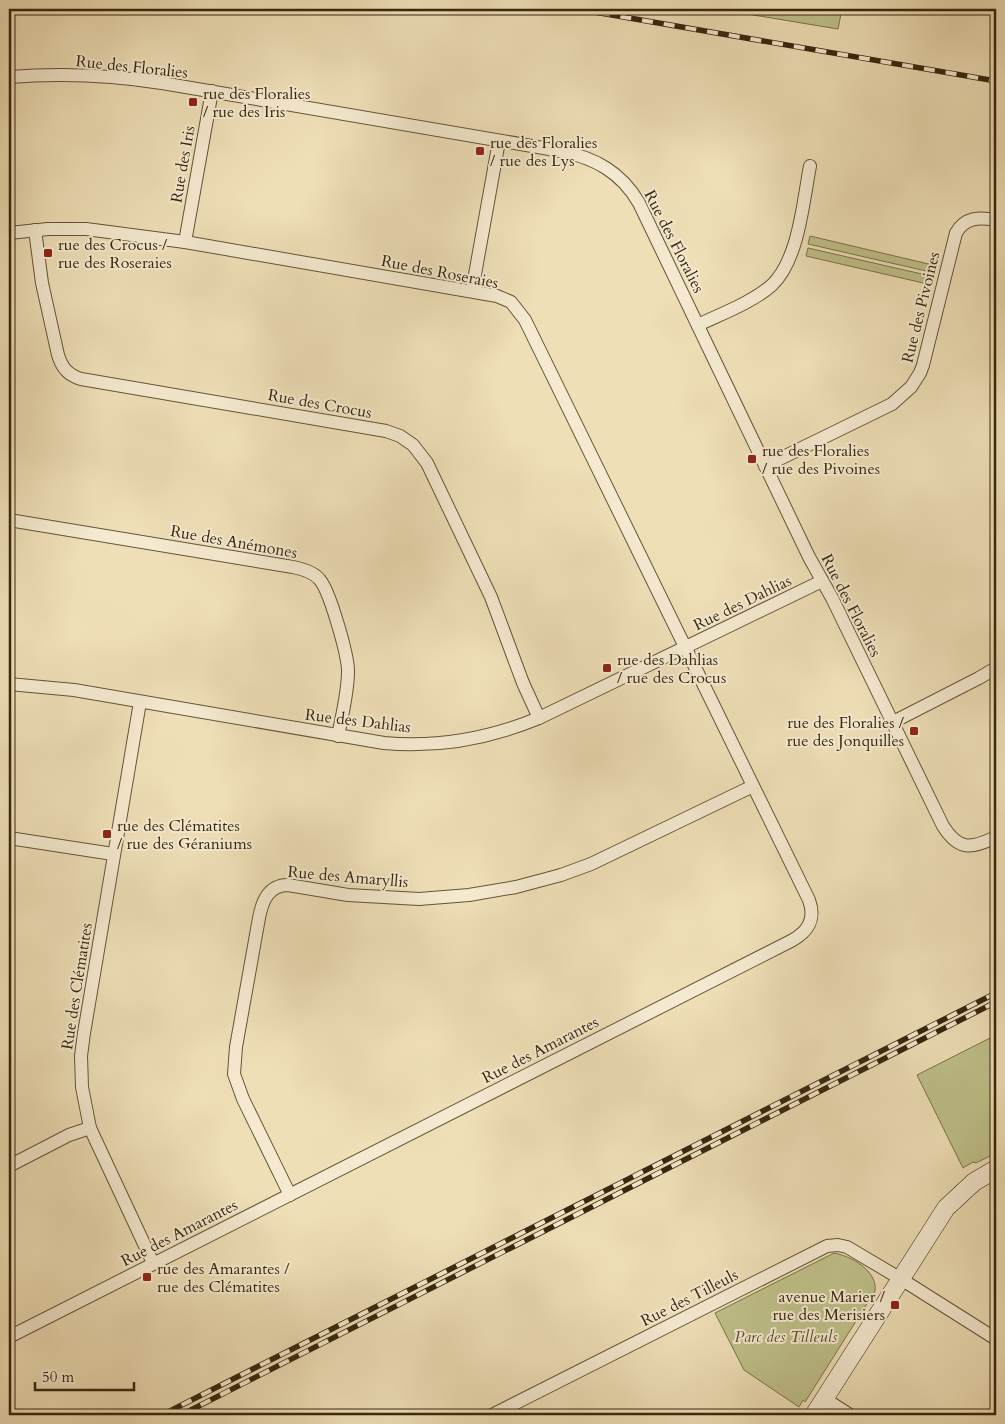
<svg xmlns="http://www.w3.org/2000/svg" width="1005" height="1424" font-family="Cardo,serif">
  <rect width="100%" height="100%" fill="#efdfb7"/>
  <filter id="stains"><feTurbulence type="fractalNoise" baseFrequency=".004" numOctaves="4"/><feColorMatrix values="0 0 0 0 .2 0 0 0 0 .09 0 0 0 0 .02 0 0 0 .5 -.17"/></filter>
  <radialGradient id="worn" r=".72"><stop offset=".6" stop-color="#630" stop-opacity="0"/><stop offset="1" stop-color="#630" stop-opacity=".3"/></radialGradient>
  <g fill="#bfc08a" stroke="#7a734c">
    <path d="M717,9H842L838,29Z"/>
    <path d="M810,236L937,266L935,273L808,244Z"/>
    <path d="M808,248L935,277L932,285L806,256Z"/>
    <path d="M996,1035V1153L976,1163L973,1162L963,1168L917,1075Z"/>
    <path d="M834,1253C851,1256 878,1271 875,1291L805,1402L803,1400L799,1407L744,1370L715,1313Z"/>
  </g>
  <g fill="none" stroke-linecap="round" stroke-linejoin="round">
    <defs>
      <g id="street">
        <path d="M9,77C60,73 111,75 162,83L561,151C595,158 621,172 639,203L809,557L832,598L943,826C959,851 971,849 996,837"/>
        <path d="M35,230L42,283L58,355C62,368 68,375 81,379L386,431L400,436L413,445L427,463L491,597L523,683L539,718"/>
        <path d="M9,233L48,229H86L185,242L497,296L511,302L525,320L809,900C816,919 808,932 791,941L9,1337"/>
        <path d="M185,242L212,91"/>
        <path d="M472,291L499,141"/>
        <path d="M698,325C721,314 753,302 772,285C799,259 803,202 810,166"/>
        <path d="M765,466L892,404L911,387L920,373L923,365L956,233C965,217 979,217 996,220"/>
        <path d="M9,520L293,567C303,569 314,572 320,580C330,592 348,655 348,671C348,693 342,715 338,736"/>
        <path d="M9,684L74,690L384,743C438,748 488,739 539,718L822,581"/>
        <path d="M140,702L84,1033L81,1056L82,1087L90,1128L153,1263"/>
        <path d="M893,722L979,678L996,668"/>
        <path d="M9,838L113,854"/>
        <path d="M9,1166L69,1135L90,1128"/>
        <path d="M290,1195L243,1099L234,1074L236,1047L259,918C262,902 268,885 288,885L348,895L419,899L469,895L516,887L561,875L591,864L753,786"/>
        <path d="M825,1399L850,1415"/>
        <path d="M492,1415L827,1246L838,1245L847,1247L901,1279L996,1339"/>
      </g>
      <path id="secondary" d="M814,1415L946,1208L974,1182L996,1169"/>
    </defs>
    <use href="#street" stroke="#645439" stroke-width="14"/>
    <use href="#secondary" stroke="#36260f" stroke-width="19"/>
    <use href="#street" stroke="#f5ead0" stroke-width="12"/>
    <use href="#secondary" stroke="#f5ead0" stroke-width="18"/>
    <defs>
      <g id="rail">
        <path d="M577,9L996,81"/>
        <path d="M162,1415L996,993"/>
        <path d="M181,1415L996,1002"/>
      </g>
    </defs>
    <use href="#rail" stroke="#36260f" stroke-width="5.5"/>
    <use href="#rail" stroke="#f5ead0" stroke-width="4" stroke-dasharray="11" stroke-linecap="butt"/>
  </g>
  <g fill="#8f2418" stroke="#f5ead0" stroke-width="2">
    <rect x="188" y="97" width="10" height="10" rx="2.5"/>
    <rect x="475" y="146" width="10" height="10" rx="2.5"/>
    <rect x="43" y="248" width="10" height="10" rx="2.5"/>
    <rect x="747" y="454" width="10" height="10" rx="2.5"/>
    <rect x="602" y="663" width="10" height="10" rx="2.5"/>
    <rect x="909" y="726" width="10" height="10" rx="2.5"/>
    <rect x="102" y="829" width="10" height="10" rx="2.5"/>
    <rect x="142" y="1272" width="10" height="10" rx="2.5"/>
    <rect x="890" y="1300" width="10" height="10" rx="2.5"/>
  </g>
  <g text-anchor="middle" stroke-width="4" stroke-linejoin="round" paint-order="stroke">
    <g font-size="16" fill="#36260f" stroke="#f5ead0">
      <text transform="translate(132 66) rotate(6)" y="6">Rue des Floralies</text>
      <text transform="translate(182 164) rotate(-80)" y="6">Rue des Iris</text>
      <text transform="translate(675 241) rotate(63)" y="6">Rue des Floralies</text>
      <text transform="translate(440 271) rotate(11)" y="6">Rue des Roseraies</text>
      <text transform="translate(920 307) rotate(-76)" y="6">Rue des Pivoines</text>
      <text transform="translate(320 403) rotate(10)" y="6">Rue des Crocus</text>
      <text transform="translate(234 541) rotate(10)" y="6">Rue des Anémones</text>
      <text transform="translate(742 602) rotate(-26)" y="6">Rue des Dahlias</text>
      <text transform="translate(852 605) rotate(63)" y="6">Rue des Floralies</text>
      <text transform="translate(358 720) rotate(7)" y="6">Rue des Dahlias</text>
      <text transform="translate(348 876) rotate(5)" y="6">Rue des Amaryllis</text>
      <text transform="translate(76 986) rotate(-81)" y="6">Rue des Clématites</text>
      <text transform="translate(540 1049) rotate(-27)" y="6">Rue des Amarantes</text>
      <text transform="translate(179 1232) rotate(-27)" y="6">Rue des Amarantes</text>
      <text transform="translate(689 1297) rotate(-27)" y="6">Rue des Tilleuls</text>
    </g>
    <g font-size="16" fill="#36260f" stroke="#f5ead0" text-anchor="start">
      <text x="203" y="99">rue des Floralies<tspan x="203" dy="18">/ rue des Iris</tspan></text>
      <text x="490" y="148">rue des Floralies<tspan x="490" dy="18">/ rue des Lys</tspan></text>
      <text x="58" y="250">rue des Crocus /<tspan x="58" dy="18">rue des Roseraies</tspan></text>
      <text x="762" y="456">rue des Floralies<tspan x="762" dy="18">/ rue des Pivoines</tspan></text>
      <text x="617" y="665">rue des Dahlias<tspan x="617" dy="18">/ rue des Crocus</tspan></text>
      <text x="904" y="728" text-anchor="end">rue des Floralies /<tspan x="904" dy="18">rue des Jonquilles</tspan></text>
      <text x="117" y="831">rue des Clématites<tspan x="117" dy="18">/ rue des Géraniums</tspan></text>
      <text x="157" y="1274">rue des Amarantes /<tspan x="157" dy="18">rue des Clématites</tspan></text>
      <text x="885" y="1302" text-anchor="end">avenue Marier /<tspan x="885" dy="18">rue des Merisiers</tspan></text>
    </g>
    <g font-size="16" font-style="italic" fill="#584c2e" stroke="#f5ead0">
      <text x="786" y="1342">Parc des Tilleuls</text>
    </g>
  </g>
  <rect width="1005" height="1424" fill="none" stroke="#efdfb7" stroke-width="30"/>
  <rect x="10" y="10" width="985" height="1404" fill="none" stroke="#36260f" stroke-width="2.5"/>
  <rect x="15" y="15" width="975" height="1394" fill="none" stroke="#36260f"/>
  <path d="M35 1382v8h99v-8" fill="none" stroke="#36260f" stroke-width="2.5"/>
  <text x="42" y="1382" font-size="15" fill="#36260f" stroke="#f5ead0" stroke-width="4" paint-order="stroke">50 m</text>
  <rect width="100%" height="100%" filter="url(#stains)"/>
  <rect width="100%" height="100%" fill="url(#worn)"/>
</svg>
